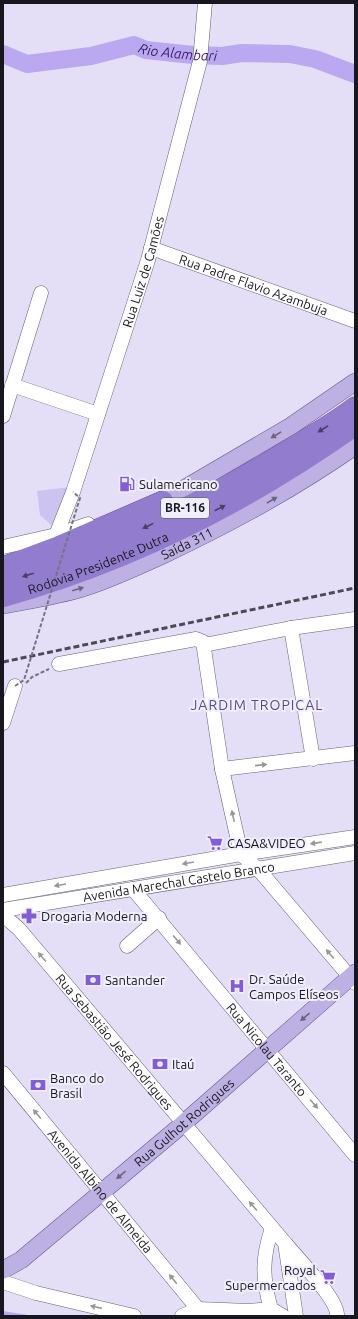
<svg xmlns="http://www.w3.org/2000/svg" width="358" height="1319" font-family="Ubuntu,sans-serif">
  <rect width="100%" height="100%" fill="#e4dff7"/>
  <path fill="#cdc3f1" d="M70,487L56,529L40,515L37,491Z"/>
  <path fill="#baa9f0" d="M3,1311L34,1316H3Z"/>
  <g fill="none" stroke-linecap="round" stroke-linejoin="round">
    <path stroke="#baa9f0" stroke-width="18" id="s1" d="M3,54L27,64L91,56L134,45L146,50L193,55L222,56L242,53L290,54L315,59L355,74"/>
    <defs>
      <g id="minor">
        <path id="s2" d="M151,248L355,321"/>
        <path d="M12,385L98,414"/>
        <path d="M3,416L41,293"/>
        <path d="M3,547L56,535L88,524"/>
        <path id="s3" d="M37,549L56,535L73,492L148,260L200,61L205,3"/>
        <path d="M291,628L313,759"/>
        <path d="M204,645L291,628L355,619"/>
        <path d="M59,664L196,639L203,642L222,769L241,854L259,870L355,983"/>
        <path d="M3,723L15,686"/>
        <path d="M222,769L355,753"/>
        <path id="s4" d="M133,889L355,1155"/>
        <path d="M3,895L241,854L355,837"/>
        <path id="s5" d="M3,910L355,853"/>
        <path id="s6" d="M3,915L19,929L285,1243L296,1316"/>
        <path d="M127,946L159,918"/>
        <path id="s7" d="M3,1073L198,1309"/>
        <path d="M272,1228C262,1258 262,1278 271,1309L283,1316"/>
        <path d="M286,1244C297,1258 339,1300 337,1316"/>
        <path d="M3,1282L36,1293L134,1316"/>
        <path d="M182,1316L198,1309L249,1311L271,1309"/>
      </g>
      <g id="major">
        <path d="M163,501L291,426L355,382"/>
        <path id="s8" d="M3,605C31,600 59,596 86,587C113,578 139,566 165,554C231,523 295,488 355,446"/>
        <path id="s9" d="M3,1270L21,1260L177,1129L355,973"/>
      </g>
      <g id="highway">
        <path d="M3,567L59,546L163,501"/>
        <path d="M3,582C102,551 195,507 283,453C307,438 333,424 355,407"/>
        <path id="s10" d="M3,597C129,562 249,501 355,426"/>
      </g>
    </defs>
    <use href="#minor" stroke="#646075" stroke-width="15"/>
    <use href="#major" stroke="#675991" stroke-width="18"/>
    <use href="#highway" stroke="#675991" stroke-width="21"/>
    <path stroke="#767383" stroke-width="2" stroke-dasharray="4 2" stroke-linecap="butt" d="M26,683L32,677L49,669"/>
    <use href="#minor" stroke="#fff" stroke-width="14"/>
    <use href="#major" stroke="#bdb0e2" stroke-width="17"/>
    <use href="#highway" stroke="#917cce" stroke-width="20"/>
    <path stroke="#4b4954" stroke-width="3" stroke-dasharray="6 3" stroke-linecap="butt" d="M3,662L355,588"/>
    <path stroke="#767383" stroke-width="2" stroke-dasharray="4 2" stroke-linecap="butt" d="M15,686L24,680L80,498L73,492"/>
  </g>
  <defs><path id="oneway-solid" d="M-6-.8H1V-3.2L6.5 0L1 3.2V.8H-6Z"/></defs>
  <g fill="#483f65">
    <use href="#oneway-solid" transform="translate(323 429) rotate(148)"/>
    <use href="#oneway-solid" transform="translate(220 508) rotate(-27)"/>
    <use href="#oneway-solid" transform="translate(148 526) rotate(154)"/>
    <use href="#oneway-solid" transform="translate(28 575) rotate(163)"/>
  </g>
  <g fill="#6a6480">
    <use href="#oneway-solid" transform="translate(276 435) rotate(149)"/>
    <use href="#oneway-solid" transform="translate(272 500) rotate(-31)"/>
    <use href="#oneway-solid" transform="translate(78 589) rotate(-16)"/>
    <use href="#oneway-solid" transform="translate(305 1017) rotate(139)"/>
    <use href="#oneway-solid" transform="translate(121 1175) rotate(140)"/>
  </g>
  <g fill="#97979a">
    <use href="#oneway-solid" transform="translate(261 765) rotate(-6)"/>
    <use href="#oneway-solid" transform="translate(233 816) rotate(-102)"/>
    <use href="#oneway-solid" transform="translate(316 843) rotate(171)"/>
    <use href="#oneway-solid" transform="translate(188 863) rotate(170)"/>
    <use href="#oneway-solid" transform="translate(60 885) rotate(170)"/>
    <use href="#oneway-solid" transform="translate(177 940) rotate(50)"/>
    <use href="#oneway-solid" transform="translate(330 954) rotate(-130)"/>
    <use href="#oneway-solid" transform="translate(42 957) rotate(-130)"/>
    <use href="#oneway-solid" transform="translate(314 1104) rotate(50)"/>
    <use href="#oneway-solid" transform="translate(37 1114) rotate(-130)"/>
    <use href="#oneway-solid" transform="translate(253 1206) rotate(-131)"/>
    <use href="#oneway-solid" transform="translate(173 1279) rotate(-129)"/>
    <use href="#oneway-solid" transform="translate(96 1307) rotate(-167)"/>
  </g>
  <defs>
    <symbol id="fuel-bare" viewBox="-9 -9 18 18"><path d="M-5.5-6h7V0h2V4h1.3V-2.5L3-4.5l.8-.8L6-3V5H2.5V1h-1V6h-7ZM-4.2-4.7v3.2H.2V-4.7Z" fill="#835dd7" stroke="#f0eefd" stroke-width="2.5" paint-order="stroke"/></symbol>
    <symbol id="supermarket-bare" viewBox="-9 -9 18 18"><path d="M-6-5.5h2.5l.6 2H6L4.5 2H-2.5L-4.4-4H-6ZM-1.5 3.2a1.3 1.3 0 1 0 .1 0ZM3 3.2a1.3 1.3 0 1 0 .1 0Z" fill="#835dd7" stroke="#f0eefd" stroke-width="2.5" paint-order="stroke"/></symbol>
    <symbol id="pharmacy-bare" viewBox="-9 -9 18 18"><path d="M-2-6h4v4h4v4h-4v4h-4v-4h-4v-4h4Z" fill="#835dd7" stroke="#f0eefd" stroke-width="2.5" paint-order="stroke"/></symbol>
    <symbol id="bank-bare" viewBox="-9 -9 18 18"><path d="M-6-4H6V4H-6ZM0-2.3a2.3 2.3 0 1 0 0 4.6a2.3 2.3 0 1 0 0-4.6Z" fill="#835dd7" stroke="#f0eefd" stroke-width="2.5" paint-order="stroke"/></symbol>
    <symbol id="hospital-bare" viewBox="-9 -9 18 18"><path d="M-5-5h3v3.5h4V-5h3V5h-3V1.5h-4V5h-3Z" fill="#835dd7" stroke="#f0eefd" stroke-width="2.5" paint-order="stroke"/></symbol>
  </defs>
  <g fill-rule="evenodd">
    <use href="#fuel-bare" x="116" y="473" width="22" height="22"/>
    <use href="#supermarket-bare" x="204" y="832" width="22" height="22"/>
    <use href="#pharmacy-bare" x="18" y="905" width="22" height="22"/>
    <use href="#bank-bare" x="82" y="969" width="22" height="22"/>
    <use href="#hospital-bare" x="226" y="975" width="22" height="22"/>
    <use href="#bank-bare" x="149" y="1053" width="22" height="22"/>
    <use href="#bank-bare" x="27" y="1074" width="22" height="22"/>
    <use href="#supermarket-bare" x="317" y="1266" width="22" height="22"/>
  </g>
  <g text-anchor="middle" stroke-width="4" stroke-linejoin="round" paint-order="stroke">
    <rect fill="#f0eefd" stroke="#595862" stroke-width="1" x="161" y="498" width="48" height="20" rx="3"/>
    <g font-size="12" font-weight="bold" fill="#18171f">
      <text x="185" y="512">BR-116</text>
    </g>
    <g font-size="13" fill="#18171f" stroke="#f0eefd">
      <text dy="5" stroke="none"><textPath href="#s3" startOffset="301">Rua Luiz de Camões</textPath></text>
      <text dy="5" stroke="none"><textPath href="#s2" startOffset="109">Rua Padre Flavio Azambuja</textPath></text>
      <text dy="5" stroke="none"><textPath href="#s8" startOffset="195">Saída 311</textPath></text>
      <text dy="5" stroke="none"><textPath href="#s10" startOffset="101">Rodovia Presidente Dutra</textPath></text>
      <text dy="5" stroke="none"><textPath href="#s5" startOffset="178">Avenida Marechal Castelo Branco</textPath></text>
      <text dy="5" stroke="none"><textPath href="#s6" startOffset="169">Rua Sebastião Jesé Rodrigues</textPath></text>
      <text dy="5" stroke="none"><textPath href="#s4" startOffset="209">Rua Nicolau Taranto</textPath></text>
      <text dy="5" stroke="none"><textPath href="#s9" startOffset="234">Rua Gulhot Rodrigues</textPath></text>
      <text dy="5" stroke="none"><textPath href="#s7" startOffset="153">Avenida Albino de Almeida</textPath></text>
    </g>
    <g font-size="13" fill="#18171f" stroke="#f0eefd" text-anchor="start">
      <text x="139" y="489">Sulamericano</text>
      <text x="227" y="848">CASA&amp;VIDEO</text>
      <text x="41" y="921">Drogaria Moderna</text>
      <text x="249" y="984">Dr. Saúde<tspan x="249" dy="15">Campos Elíseos</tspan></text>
      <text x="105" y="985">Santander</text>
      <text x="172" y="1069">Itaú</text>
      <text x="50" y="1083">Banco do<tspan x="50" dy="15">Brasil</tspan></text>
      <text x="316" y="1275" text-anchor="end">Royal<tspan x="316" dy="15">Supermercados</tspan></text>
    </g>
    <g font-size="14" font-style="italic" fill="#391c6b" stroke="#f0eefd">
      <text dy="5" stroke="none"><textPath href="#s1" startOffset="180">Rio Alambari</textPath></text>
    </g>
    <g font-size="14" letter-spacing="1" fill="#5a4987" stroke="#f0eefd">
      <text x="257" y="710">JARDIM TROPICAL</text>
    </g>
  </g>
  <rect width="358" height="1319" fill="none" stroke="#18171f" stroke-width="8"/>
</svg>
